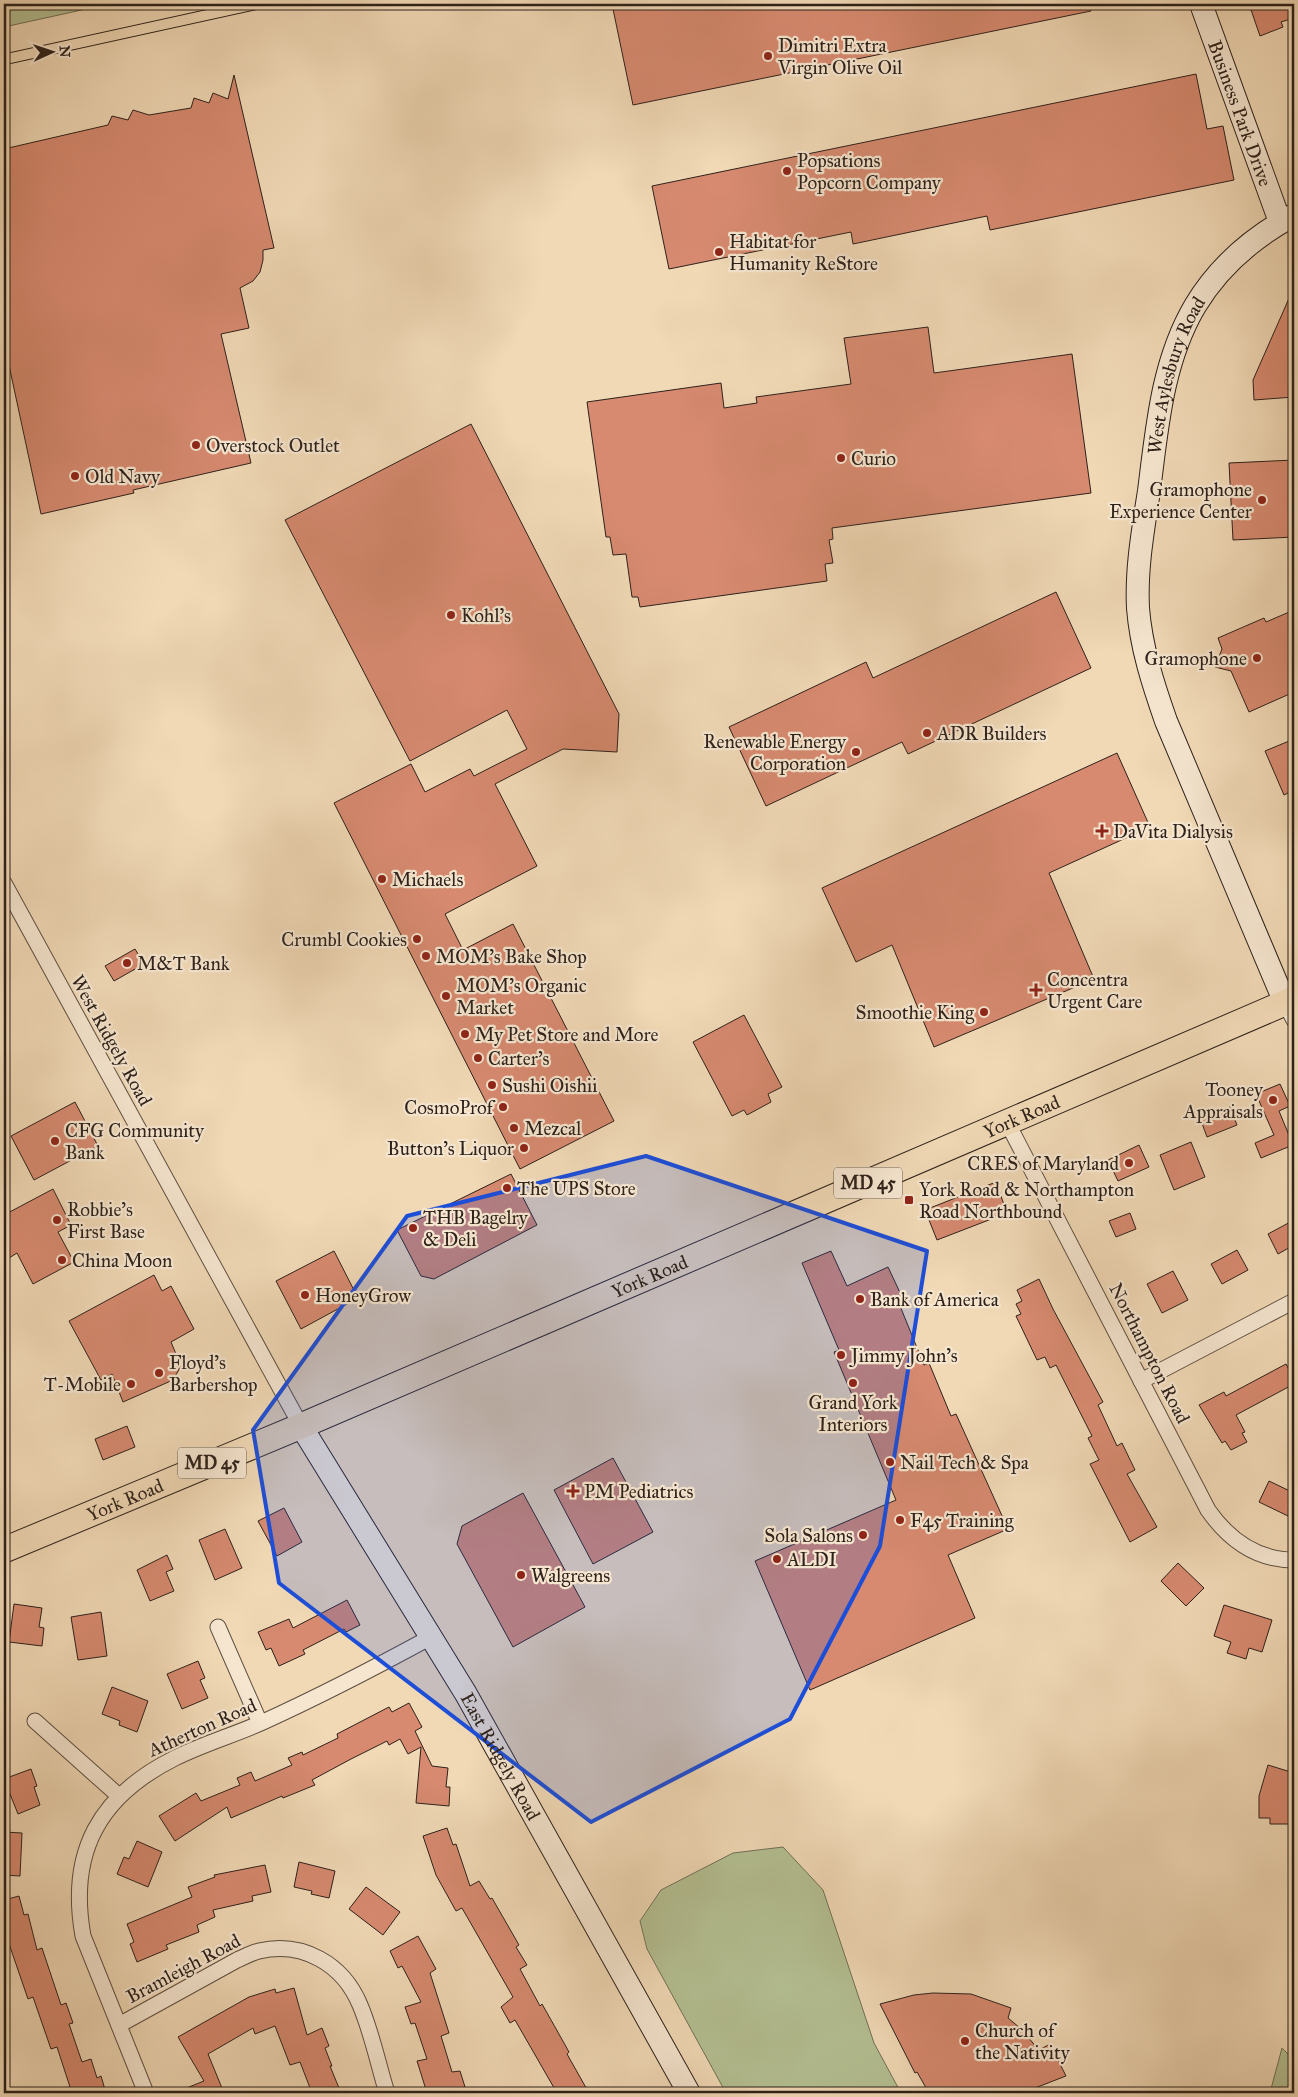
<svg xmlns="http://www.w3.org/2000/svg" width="1298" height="2097" font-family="'IM FELL Great Primer',serif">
  <rect width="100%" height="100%" fill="#f1d9b6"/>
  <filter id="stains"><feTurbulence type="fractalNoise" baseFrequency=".004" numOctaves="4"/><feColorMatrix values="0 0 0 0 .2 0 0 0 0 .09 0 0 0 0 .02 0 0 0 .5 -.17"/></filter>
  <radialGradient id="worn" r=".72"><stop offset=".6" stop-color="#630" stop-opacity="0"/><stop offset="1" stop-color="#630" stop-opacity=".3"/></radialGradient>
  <g fill="#b4c093" stroke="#707056">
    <path d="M4,4H109L4,27Z"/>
    <path d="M783,1847L823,1890L874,2043L901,2093H726L647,1949L640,1921L661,1890L733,1853Z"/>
    <path d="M1282,2048L1294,2060V2080L1282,2093H1263L1271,2089Z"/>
  </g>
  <g fill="#d78a70" stroke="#2d211a">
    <path d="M640,4H1090L1091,11L633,105L613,9Z"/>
    <path d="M1249,4H1294V18L1281,22L1283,27L1260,36Z"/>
    <path d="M1196,74L1207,129L1223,126L1234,180L990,230L987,216L853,244L851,232L669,269L652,186Z"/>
    <path d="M234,75L274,248L263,250V260L260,272L253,281L240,288L249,328L221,334L251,463L133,490L134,493L41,514L4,342V149L108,125L112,116L128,120L133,110L149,115L191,108L194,98L209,103L213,93L228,99Z"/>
    <path d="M1294,287V397L1254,400L1253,380Z"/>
    <path d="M928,327L934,373L1072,354L1091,493L832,528L833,539L829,540L833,563L825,564L827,581L640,607L638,597H632L626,554L613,555L610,537H606L587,402L721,383L724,408L757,403L756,397L851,384L844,338Z"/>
    <path d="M471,424L619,714L617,752L563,749L495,784L537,866L445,914L463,950L513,924L614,1121L520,1169L334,803L411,764L425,792L470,769L474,776L527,749L507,710L410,761L285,520Z"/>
    <path d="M1294,460V537L1233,540L1229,463Z"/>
    <path d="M1056,592L1091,668L908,754L902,742L766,806L729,727L866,662L873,678Z"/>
    <path d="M1294,610V692L1249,712L1231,671L1215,667L1222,649L1218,638L1264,618L1266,622Z"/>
    <path d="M1294,739V790L1284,795L1265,751Z"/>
    <path d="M1117,753L1150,827L1049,873L1094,979L934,1047L892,945L856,962L822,888Z"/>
    <path d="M135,949L144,964L114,981L105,966Z"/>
    <path d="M744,1015L782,1087L768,1094L771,1102L747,1115L744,1110L732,1116L693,1042Z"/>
    <path d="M1280,1084L1290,1106L1279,1111L1293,1145L1261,1158L1255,1143L1274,1135L1256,1094Z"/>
    <path d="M75,1102L98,1146L34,1180L11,1136Z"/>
    <path d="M1230,1107L1237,1125L1207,1137L1200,1118Z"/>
    <path d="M1191,1142L1205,1177L1174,1190L1160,1155Z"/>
    <path d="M1139,1145L1149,1167L1118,1181L1108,1160Z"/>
    <path d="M511,1174L537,1225L434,1279L421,1276L397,1230Z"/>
    <path d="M996,1182L1007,1213L937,1240L925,1210Z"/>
    <path d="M53,1189L71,1225L58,1232L74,1262L33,1284L17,1253L9,1258L4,1248V1215Z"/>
    <path d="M1130,1213L1136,1229L1116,1237L1109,1221Z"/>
    <path d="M1294,1220V1245L1278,1254L1268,1234Z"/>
    <path d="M1237,1250L1248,1270L1222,1284L1211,1264Z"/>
    <path d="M334,1251L358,1298L301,1329L276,1281Z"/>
    <path d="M831,1251L847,1286L888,1267L903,1299L898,1301L924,1365L929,1363L951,1416L956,1414L1008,1529L948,1555L975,1618L810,1690L755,1561L896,1500L834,1352L839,1350L802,1263Z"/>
    <path d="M1173,1271L1188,1300L1162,1313L1147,1284Z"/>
    <path d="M154,1275L162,1291L171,1286L194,1329L171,1342L181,1366L173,1380L123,1402L112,1374L101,1380L69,1321Z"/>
    <path d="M1039,1279L1053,1309L1103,1402L1098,1405L1117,1446L1122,1443L1135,1470L1127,1474L1157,1527L1130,1542L1090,1464L1099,1460L1088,1438L1092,1436L1056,1365L1050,1368L1045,1357L1037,1360L1016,1316L1021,1314L1016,1304L1022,1301L1017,1290Z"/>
    <path d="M1286,1364L1294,1379V1384L1236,1415L1245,1432L1242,1433L1247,1442L1231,1450L1225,1441L1222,1443L1199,1405L1224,1392L1226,1396Z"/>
    <path d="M127,1426L135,1447L103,1460L95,1439Z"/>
    <path d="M613,1458L653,1532L593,1564L554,1490Z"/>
    <path d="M1269,1481L1294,1493V1502L1288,1516L1259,1502Z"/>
    <path d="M523,1493L585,1607L513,1647L457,1544L462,1526Z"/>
    <path d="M284,1508L302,1542L277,1556L258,1521Z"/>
    <path d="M225,1529L242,1568L215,1580L199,1540Z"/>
    <path d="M167,1555L173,1569L166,1572L174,1591L150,1601L137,1570Z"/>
    <path d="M1178,1563L1204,1588L1186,1606L1161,1581Z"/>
    <path d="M347,1600L360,1625L346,1632L344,1629L303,1650L305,1654L279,1666L271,1648L266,1650L258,1632L289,1619L293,1628Z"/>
    <path d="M14,1604L42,1608L39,1627L44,1628L42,1646L9,1642Z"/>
    <path d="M1224,1605L1272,1620L1262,1652L1249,1648L1246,1659L1227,1653L1231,1642L1214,1636Z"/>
    <path d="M101,1612L107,1656L78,1660L71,1617Z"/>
    <path d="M198,1661L205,1678L200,1680L208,1698L182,1709L167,1674Z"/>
    <path d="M112,1687L148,1701L137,1732L119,1725L120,1721L102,1714Z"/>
    <path d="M409,1703L422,1727L415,1731L432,1766L448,1768L446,1787H450L449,1806L416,1803L421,1747L408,1754L400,1739L389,1745L387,1741L351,1759L312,1780L315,1785L283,1798L282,1796L231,1818L227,1807L175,1841L159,1816L196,1793L201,1801L240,1785L237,1778L251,1772L255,1781L292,1765L288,1758L302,1752L303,1755L338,1738L337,1734L389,1707L392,1712Z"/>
    <path d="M1268,1765L1294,1773V1824H1270V1818H1259V1796Z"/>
    <path d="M31,1769L37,1786L34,1787L40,1805L18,1814L4,1779Z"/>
    <path d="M447,1828L453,1845L456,1844L470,1886L479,1881L490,1899L492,1898L519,1945L516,1947L527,1965L520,1969L540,2006L542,2004L555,2027L569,2052L567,2054L589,2093H557L515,2020L510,2023L501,2007L513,1997L462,1908L456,1911L436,1875L423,1836Z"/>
    <path d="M4,1832L22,1833L20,1876L4,1875Z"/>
    <path d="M137,1841L162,1852L148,1887L117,1874L124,1857L129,1859Z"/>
    <path d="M299,1862L335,1871L329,1898L311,1894L312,1891L294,1887Z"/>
    <path d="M265,1865L271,1892L252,1896L253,1901L213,1910L215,1917L197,1925L199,1932L166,1945L168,1949L137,1962L130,1944L134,1942L127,1924L192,1897L188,1887L215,1877L214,1875Z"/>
    <path d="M366,1887L400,1912L383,1935L349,1909Z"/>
    <path d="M19,1896L24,1915L28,1914L37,1950L42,1948L61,2005L66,2003L73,2023L69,2024L82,2062L91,2059L97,2078L101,2076L106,2093H60L59,2091L70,2087L57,2047L51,2049L33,1997L28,1999L7,1938L4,1939V1900Z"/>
    <path d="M418,1936L436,1969L430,1973L449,2033L441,2036L452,2072L460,2071L465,2087L457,2089L458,2093H427L417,2061L427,2059L415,2023L411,2024L405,2007L421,2002L402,1966L398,1968L390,1951Z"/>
    <path d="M294,1988L307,2035L322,2028L329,2046L325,2048L332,2066H330L341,2093H312L300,2062L290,2065L275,2026L255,2034L253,2028L208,2054L224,2093H174L204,2081L178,2037L249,1997L275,1989L276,1993Z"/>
    <path d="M933,1993L971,1994L1011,2008L1008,2018L1020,2028L1039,2050L1050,2044L1066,2076L1022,2093H929L917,2072L915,2073L880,2004L914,1995Z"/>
  </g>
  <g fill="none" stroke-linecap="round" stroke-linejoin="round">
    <defs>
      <g id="street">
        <path d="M4,883L301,1426"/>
        <path d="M1285,1003L1294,1020"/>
        <path d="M1007,1122L1208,1510C1229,1540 1256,1560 1294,1560"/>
        <path d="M1141,1381L1294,1301"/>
        <path d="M218,1627L260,1723"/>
        <path d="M35,1721L119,1796"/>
        <path d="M119,2025L237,1960C244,1957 251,1953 259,1951C303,1941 343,1964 360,2005C372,2033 378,2064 387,2093"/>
        <path d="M146,2093L83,1936C68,1852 99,1796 175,1758C203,1744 234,1735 263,1722C320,1696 376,1667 431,1637"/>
      </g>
      <g id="secondary">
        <path id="s1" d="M1201,4L1280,222"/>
        <path id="s2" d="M1285,1003L1166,721C1153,684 1141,647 1138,608C1136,569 1143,530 1149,491C1157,428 1162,362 1195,306C1219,266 1255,236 1294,215"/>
        <path id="s3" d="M301,1426L466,1694L689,2093"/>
      </g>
      <g id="primary">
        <path id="s4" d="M4,1550L301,1426L1294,999"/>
      </g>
    </defs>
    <use href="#street" stroke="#5e4f41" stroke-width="17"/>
    <use href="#secondary" stroke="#2d211a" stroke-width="24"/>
    <use href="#primary" stroke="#2d211a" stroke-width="27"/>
    <use href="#street" stroke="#f6e6d0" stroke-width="15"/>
    <use href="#secondary" stroke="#f6e6d0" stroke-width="22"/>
    <use href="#primary" stroke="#f1d9b6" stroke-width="25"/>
    <g stroke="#2d211a" stroke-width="1">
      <path d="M4,54L232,4"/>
      <path d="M4,65L282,4"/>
    </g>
  </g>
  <path fill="#1d4ed8" fill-opacity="0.2" stroke="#1d4ed8" stroke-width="4" stroke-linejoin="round" d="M646,1156L927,1251L880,1546L790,1719L591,1822L279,1583L253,1430L407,1216Z"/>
  <g fill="#8f2418" stroke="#f6e6d0" stroke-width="2">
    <circle cx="768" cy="56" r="5"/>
    <circle cx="787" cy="171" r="5"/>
    <circle cx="719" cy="252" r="5"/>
    <circle cx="196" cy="445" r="5"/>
    <circle cx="841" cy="458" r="5"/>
    <circle cx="75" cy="476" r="5"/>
    <circle cx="1262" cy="500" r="5"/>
    <circle cx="451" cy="615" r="5"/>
    <circle cx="1257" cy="658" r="5"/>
    <circle cx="927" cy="733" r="5"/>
    <circle cx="856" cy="752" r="5"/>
    <path d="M1099.5 823.5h5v5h5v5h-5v5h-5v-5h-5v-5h5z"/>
    <circle cx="382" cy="879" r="5"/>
    <circle cx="417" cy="939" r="5"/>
    <circle cx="426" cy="956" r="5"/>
    <circle cx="127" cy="963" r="5"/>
    <path d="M1033.5 982.5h5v5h5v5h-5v5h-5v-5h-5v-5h5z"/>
    <circle cx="446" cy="996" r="5"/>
    <circle cx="984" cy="1012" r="5"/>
    <circle cx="465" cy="1034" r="5"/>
    <circle cx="478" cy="1058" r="5"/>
    <circle cx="492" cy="1085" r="5"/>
    <circle cx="1273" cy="1100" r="5"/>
    <circle cx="503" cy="1107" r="5"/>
    <circle cx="514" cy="1128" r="5"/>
    <circle cx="55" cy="1141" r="5"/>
    <circle cx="524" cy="1148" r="5"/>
    <circle cx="1129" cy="1163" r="5"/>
    <circle cx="507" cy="1188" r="5"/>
    <rect x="904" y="1195" width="10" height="10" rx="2.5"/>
    <circle cx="57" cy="1220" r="5"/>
    <circle cx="413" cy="1228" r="5"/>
    <circle cx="62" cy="1260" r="5"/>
    <circle cx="305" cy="1295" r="5"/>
    <circle cx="860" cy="1299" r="5"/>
    <circle cx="841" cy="1355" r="5"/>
    <circle cx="159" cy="1373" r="5"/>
    <circle cx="853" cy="1383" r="5"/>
    <circle cx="131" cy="1384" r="5"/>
    <circle cx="890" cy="1462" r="5"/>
    <path d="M570.5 1483.5h5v5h5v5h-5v5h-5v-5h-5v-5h5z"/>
    <circle cx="900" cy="1520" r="5"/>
    <circle cx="863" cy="1535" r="5"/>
    <circle cx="777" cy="1559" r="5"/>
    <circle cx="521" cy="1575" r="5"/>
    <circle cx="965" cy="2041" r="5"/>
  </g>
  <g text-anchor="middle" stroke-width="4.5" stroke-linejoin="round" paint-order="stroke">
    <g fill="#f6e6d0" stroke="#695c51" stroke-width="1">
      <rect x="834" y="1167.5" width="68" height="31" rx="4"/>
      <rect x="178" y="1447.5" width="68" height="31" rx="4"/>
    </g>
    <g font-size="18" font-weight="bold" fill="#2d211a">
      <text x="868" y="1189">MD 45</text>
      <text x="212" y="1469">MD 45</text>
    </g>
    <g font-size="19" fill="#2d211a" stroke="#f6e6d0" text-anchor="start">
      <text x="778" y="52">Dimitri Extra<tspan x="778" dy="22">Virgin Olive Oil</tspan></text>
      <text x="797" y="167">Popsations<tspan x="797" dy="22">Popcorn Company</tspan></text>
      <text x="729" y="248">Habitat for<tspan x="729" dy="22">Humanity ReStore</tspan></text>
      <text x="206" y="452">Overstock Outlet</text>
      <text x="851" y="465">Curio</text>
      <text x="85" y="483">Old Navy</text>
      <text x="1252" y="496" text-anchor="end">Gramophone<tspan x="1252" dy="22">Experience Center</tspan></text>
      <text x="461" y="622">Kohl's</text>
      <text x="1247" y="665" text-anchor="end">Gramophone</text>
      <text x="937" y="740">ADR Builders</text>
      <text x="846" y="748" text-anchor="end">Renewable Energy<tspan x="846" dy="22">Corporation</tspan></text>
      <text x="1113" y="838">DaVita Dialysis</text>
      <text x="392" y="886">Michaels</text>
      <text x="407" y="946" text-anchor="end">Crumbl Cookies</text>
      <text x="436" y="963">MOM's Bake Shop</text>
      <text x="137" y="970">M&amp;T Bank</text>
      <text x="1047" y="986">Concentra<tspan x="1047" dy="22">Urgent Care</tspan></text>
      <text x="456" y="992">MOM's Organic<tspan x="456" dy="22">Market</tspan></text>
      <text x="974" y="1019" text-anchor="end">Smoothie King</text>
      <text x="475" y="1041">My Pet Store and More</text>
      <text x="488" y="1065">Carter's</text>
      <text x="502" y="1092">Sushi Oishii</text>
      <text x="1263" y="1096" text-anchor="end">Tooney<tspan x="1263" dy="22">Appraisals</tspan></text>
      <text x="493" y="1114" text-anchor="end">CosmoProf</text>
      <text x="524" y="1135">Mezcal</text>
      <text x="65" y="1137">CFG Community<tspan x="65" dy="22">Bank</tspan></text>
      <text x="514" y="1155" text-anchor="end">Button's Liquor</text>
      <text x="1119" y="1170" text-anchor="end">CRES of Maryland</text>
      <text x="517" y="1195">The UPS Store</text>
      <text x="919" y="1196">York Road &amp; Northampton<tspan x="919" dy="22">Road Northbound</tspan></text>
      <text x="67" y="1216">Robbie's<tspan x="67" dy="22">First Base</tspan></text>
      <text x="423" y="1224">THB Bagelry<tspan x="423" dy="22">&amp; Deli</tspan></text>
      <text x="72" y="1267">China Moon</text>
      <text x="315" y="1302">HoneyGrow</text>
      <text x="870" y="1306">Bank of America</text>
      <text x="851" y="1362">Jimmy John's</text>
      <text x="169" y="1369">Floyd's<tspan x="169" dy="22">Barbershop</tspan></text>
      <text x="121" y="1391" text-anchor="end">T-Mobile</text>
      <text x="853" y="1409" text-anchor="middle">Grand York<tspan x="853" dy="22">Interiors</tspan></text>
      <text x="900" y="1469">Nail Tech &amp; Spa</text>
      <text x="584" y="1498">PM Pediatrics</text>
      <text x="910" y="1527">F45 Training</text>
      <text x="853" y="1542" text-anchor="end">Sola Salons</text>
      <text x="787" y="1566">ALDI</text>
      <text x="531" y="1582">Walgreens</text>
      <text x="975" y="2037">Church of<tspan x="975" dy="22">the Nativity</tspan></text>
    </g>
    <g font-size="19" fill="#2d211a" stroke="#f6e6d0">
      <text dy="7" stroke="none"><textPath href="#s1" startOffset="116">Business Park Drive</textPath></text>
      <text dy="7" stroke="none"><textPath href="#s2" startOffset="660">West Aylesbury Road</textPath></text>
      <text transform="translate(112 1040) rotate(61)" y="7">West Ridgely Road</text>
      <text dy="7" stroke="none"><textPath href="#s4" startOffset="1106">York Road</textPath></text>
      <text dy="7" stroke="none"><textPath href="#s4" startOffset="701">York Road</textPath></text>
      <text transform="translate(1150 1353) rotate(63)" y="7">Northampton Road</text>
      <text dy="7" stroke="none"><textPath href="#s4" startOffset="131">York Road</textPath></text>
      <text transform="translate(202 1727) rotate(-24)" y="7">Atherton Road</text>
      <text dy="7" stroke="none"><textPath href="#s3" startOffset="386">East Ridgely Road</textPath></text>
      <text transform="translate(183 1968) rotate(-28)" y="7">Bramleigh Road</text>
    </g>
  </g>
  <rect width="1298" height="2097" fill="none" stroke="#f1d9b6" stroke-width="20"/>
  <rect x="5" y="5" width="1288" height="2087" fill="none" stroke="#2d211a" stroke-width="2.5"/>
  <rect x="10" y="10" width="1278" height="2077" fill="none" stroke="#2d211a"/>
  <g transform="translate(52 52) rotate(87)" stroke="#f6e6d0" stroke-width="4" paint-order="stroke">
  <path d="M0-4L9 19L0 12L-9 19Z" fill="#2d211a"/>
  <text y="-8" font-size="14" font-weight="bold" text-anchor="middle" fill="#2d211a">N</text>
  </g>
  <rect width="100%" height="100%" filter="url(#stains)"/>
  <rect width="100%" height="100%" fill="url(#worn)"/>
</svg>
